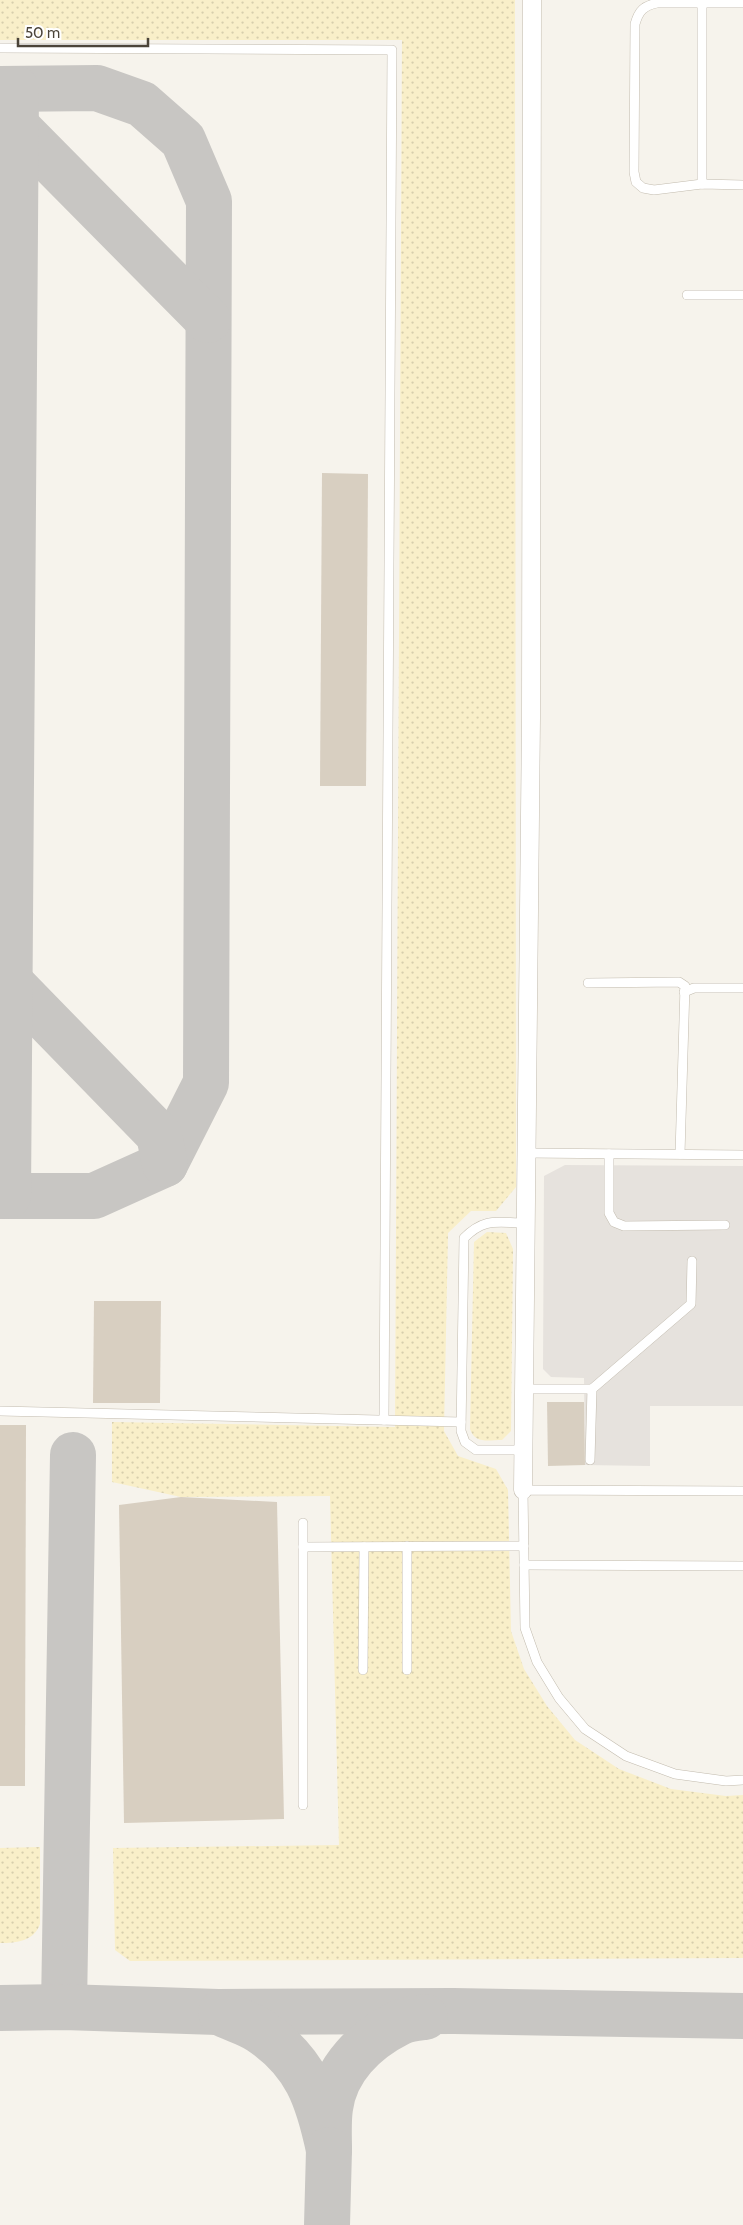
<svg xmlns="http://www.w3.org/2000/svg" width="743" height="2225" font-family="Cabin,sans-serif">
  <defs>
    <pattern id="sand-dots" width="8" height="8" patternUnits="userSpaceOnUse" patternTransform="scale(1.25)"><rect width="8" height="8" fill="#f9efc9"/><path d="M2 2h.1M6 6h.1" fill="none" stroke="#d7cead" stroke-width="1.8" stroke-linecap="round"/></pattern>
  </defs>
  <rect width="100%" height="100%" fill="#f6f3ec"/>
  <path fill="#e6e2dd" d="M565,1165L743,1166V1406H650V1466L585,1465L584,1378L551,1377L543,1369L544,1176Z"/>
  <g fill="url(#sand-dots)">
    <path d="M0,0H515L516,1187L496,1211H471L448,1233L444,1431L458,1456L496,1469L508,1490L511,1631L524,1669L547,1706L575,1740L619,1769L671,1789L726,1796L743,1795V1958L130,1961L115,1950L113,1848L339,1845L330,1496L181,1497L112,1482V1422L395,1427L402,40H0Z"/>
    <path d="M487,1232L506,1233L513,1249L511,1431L502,1440C488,1440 475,1444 470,1429L474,1242Z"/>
    <path d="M40,1847V1924C34,1941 17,1943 0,1943V1848Z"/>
  </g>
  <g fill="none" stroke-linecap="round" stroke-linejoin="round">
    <g stroke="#c8c6c3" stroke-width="46">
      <path d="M0,89L97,88L142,104L183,140L209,201L206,1083L165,1164L94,1196H0"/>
      <path d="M16,126L208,320"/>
      <path d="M10,982L159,1135L165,1164"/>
      <path d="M8,1196L16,89"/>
      <path d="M64,2007L73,1455"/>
      <path d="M0,2008L64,2007L218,2012L454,2011L743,2016"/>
      <path d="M221,2013C233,2019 248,2023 260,2031C306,2062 318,2098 329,2150C329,2137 328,2122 330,2108C335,2069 365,2040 399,2023C406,2019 417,2018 425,2017"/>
      <path d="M327,2225L329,2150"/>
    </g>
  </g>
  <g fill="#d8cfc1">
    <path d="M322,473L368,474L366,786H320Z"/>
    <path d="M94,1301H161L160,1403H93Z"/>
    <path d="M547,1402H584L585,1465L548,1466Z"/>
    <path d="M0,1425H26L25,1786H0Z"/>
    <path d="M181,1497L277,1502L284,1819L124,1823L119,1505Z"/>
  </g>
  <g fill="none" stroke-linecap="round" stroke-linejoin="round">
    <defs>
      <g id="lane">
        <path d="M743,3H657C644,6 639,10 635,24L634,172L636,182L643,188L654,190L702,184L743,185"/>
        <path d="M0,48L392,50L384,1420"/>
        <path d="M702,184V3"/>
        <path d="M687,295H743"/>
        <path d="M588,983L679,982L685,986L680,1154"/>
        <path d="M684,992L694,988H743"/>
        <path d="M526,1153L743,1155"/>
        <path d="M609,1154V1213L614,1222L624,1226L725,1225"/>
        <path d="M523,1389H592"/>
        <path d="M0,1411L461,1422"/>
        <path d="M522,1450H476L465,1442L461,1431L464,1238C485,1217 497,1223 525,1223"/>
        <path d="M590,1460L592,1389L691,1304L692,1261"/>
        <path d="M743,1491L523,1490L525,1628L537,1662L559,1698L585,1729L626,1756L675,1774L726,1781L743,1780"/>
        <path d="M303,1523V1805"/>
        <path d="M407,1546V1670"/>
        <path d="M303,1547L524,1546"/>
        <path d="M524,1565L743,1566"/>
        <path d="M363,1670L364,1547"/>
      </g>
      <path id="street" d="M523,1490L531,718L532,0"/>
    </defs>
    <use href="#lane" stroke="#c2bbae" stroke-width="10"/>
    <use href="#street" stroke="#c2bbae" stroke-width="19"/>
    <use href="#lane" stroke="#fff" stroke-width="9"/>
    <use href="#street" stroke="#fff" stroke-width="18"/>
  </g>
  <path d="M18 38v8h130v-8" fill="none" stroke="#4b4439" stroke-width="2.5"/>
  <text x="25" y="38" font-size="15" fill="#4b4439" stroke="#ffffff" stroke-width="4" paint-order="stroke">50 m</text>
</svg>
